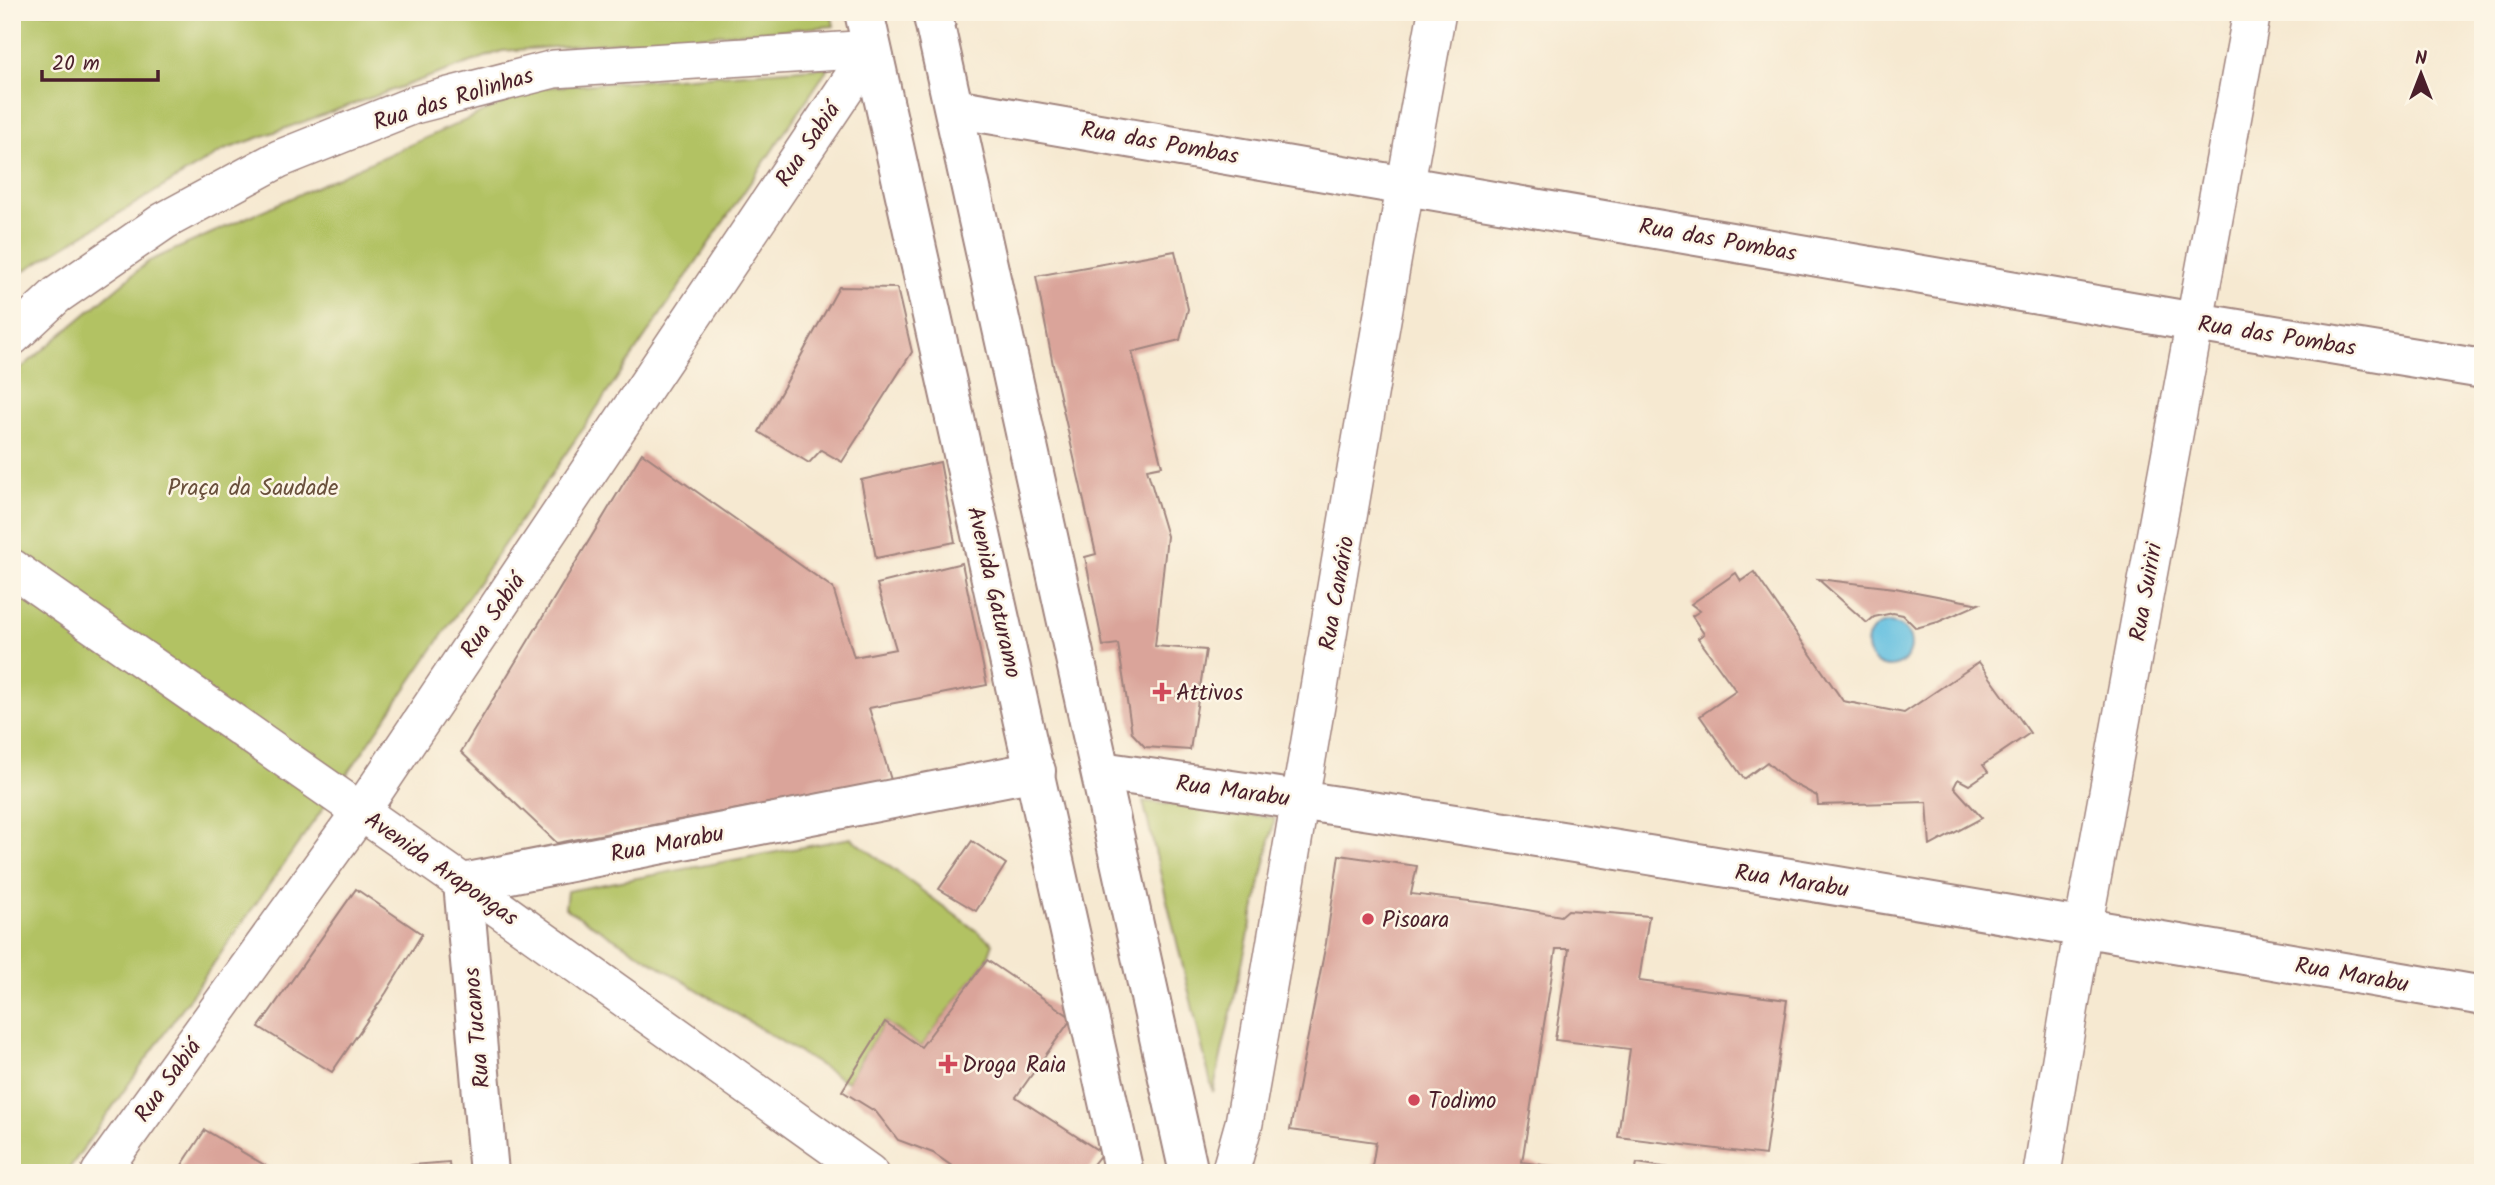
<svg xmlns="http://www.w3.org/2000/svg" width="2495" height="1185" font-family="Kalam,sans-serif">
  <rect width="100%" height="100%" fill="#fcf5e5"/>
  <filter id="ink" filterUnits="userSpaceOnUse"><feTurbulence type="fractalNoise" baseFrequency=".0143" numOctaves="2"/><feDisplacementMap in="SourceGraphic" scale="14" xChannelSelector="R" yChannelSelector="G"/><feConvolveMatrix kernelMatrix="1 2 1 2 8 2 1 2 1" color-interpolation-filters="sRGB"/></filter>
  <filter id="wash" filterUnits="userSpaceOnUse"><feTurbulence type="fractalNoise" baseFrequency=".00686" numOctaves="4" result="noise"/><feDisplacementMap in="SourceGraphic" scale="28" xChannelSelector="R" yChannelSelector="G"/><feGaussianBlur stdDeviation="1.57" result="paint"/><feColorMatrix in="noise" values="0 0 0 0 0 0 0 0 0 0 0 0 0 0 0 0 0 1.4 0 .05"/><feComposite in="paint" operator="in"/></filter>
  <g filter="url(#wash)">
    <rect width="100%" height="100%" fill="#f6e9d1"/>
    <g fill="#b2c264" stroke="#7e7048" stroke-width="2">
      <path d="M12,12H831L834,26L502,51L224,150L22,272L12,283Z"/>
      <path d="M829,67L362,753L66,1173H12V376L149,261L538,88Z"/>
      <path d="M1143,801L1275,818L1213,1092Z"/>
      <path d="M851,838L993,943L987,960L921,1047L885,1022L847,1082L565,908L567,891Z"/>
    </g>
    <circle fill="#62bfe0" stroke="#566f86" stroke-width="2" cx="1889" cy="645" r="22"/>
    <g id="blocks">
      <g fill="#daa49a">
        <path d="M1175,251L1188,309L1180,340L1132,352L1162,466L1147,469L1167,536L1155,646L1206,650L1190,750L1145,747L1132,733L1118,644L1103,646L1085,557L1096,554L1054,370L1036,276Z"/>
        <path d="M839,287L897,288L912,352L842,462L821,450L809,463L759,432Z"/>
        <path d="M642,453L833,588L854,657L896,649L877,584L962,563L987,685L869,708L891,780L557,843L461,752Z"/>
        <path d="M940,462L955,542L876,558L861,480Z"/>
        <path d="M1754,572L1843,701L1904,713L1979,662L2030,733L1983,765L1988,772L1969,785L1958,779L1954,787L1982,818L1930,846L1927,802L1818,805L1817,796L1788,781L1767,762L1744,779L1700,716L1736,691L1698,638L1704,634L1692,616L1700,611L1691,604L1736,573L1741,581Z"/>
        <path d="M1818,579L1895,588L1979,604L1938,622L1916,628L1903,615L1893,613L1874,617L1867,623Z"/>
        <path d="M972,841L1006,864L976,911L939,889Z"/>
        <path d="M1339,855L1417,866L1411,894L1494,904L1561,916L1568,910L1649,916L1639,981L1787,1000L1765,1155L1618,1137L1630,1049L1555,1040L1569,949H1556L1522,1162L1598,1173H1371L1376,1142L1290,1130L1326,943Z"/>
        <path d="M356,889L422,934L386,993L332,1072L259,1027Z"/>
        <path d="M987,960L1072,1018L1016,1097L1102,1153L1086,1173H962L933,1153L898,1140L876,1112L842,1091L885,1022L921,1047Z"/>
        <path d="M205,1130L278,1173H181L178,1171Z"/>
        <path d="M449,1162L450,1173H388L387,1167Z"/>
        <path d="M1637,1163L1690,1171V1173H1635Z"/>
      </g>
    </g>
  </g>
  <g filter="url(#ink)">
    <use href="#blocks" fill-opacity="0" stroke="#a0847e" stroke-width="2"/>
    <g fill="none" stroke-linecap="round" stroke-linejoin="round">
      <defs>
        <g id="minor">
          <path d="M12,337L57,295L164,221L279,159L414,105L554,69L872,49"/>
          <path d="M12,568L463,883L869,1173"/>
          <path d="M100,1173L361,811L872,49"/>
          <path d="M1230,1173L1244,1123C1310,753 1368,382 1437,12"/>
          <path d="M2042,1173L2083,928L2252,12"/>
        </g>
        <g id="tertiary">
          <path d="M954,108L2195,322L2483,369"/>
          <path d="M1101,771C1563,837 2023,917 2483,996"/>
          <path d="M489,1173L463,883L1036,771"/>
        </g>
        <g id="secondary">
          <path d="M864,12L1124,1173"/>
          <path d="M932,12L1189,1173"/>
        </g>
      </defs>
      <use href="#minor" stroke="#a0847e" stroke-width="40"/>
      <use href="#tertiary" stroke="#a0847e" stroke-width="42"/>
      <use href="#secondary" stroke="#a0847e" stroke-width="42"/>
      <use href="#minor" stroke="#fff" stroke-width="37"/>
      <use href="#tertiary" stroke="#fff" stroke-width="38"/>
      <use href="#secondary" stroke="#fff" stroke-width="38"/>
    </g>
  </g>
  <g fill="#d1495b" stroke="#fcf5e5" stroke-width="2.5">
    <path d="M1158.5 681.5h7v7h7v7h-7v7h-7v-7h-7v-7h7z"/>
    <circle cx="1368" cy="919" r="7"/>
    <path d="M944.5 1053.5h7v7h7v7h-7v7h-7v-7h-7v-7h7z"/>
    <circle cx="1414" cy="1100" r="7"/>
  </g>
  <g text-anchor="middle" stroke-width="5" stroke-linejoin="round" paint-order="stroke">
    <g font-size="23" fill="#4a1f2b" stroke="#fcf5e5">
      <text transform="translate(453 98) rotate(-17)" y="8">Rua das Rolinhas</text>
      <text transform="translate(1160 142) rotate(10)" y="8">Rua das Pombas</text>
      <text transform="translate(807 144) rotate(-56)" y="8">Rua Sabiá</text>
      <text transform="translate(1718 239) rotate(10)" y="8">Rua das Pombas</text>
      <text transform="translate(2277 335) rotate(9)" y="8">Rua das Pombas</text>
      <text transform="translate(995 592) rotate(77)" y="8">Avenida Gaturamo</text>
      <text transform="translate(2145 592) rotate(-80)" y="8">Rua Suiriri</text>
      <text transform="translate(1336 593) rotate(-80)" y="8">Rua Canário</text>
      <text transform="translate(492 615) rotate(-56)" y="8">Rua Sabiá</text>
      <text transform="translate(1233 790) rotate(8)" y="8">Rua Marabu</text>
      <text transform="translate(667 843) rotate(-11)" y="8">Rua Marabu</text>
      <text transform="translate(442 868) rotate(35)" y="8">Avenida Arapongas</text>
      <text transform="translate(1792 880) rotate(9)" y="8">Rua Marabu</text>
      <text transform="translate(2352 974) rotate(10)" y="8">Rua Marabu</text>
      <text transform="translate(476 1028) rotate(-95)" y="8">Rua Tucanos</text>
      <text transform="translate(167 1080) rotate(-54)" y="8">Rua Sabiá</text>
    </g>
    <g font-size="23" fill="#69503c" stroke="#fcf5e5">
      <text x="253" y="495">Praça da Saudade</text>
    </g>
    <g font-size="23" fill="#4a1f2b" stroke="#fcf5e5" text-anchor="start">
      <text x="1176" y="700">Attivos</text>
      <text x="1382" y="927">Pisoara</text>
      <text x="962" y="1072">Droga Raia</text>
      <text x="1428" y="1108">Todimo</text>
    </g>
  </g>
  <rect width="2495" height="1185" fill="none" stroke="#fcf5e5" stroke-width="42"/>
  <g transform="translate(2421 74)" stroke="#fcf5e5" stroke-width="5" paint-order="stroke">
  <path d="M0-5L12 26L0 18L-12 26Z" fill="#4a1f2b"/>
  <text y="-10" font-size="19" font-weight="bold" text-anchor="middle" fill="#4a1f2b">N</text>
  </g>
  <path d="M42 70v10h116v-10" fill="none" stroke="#4a1f2b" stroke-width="3.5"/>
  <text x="52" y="70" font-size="21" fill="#4a1f2b" stroke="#fcf5e5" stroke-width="5" paint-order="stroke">20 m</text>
</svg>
